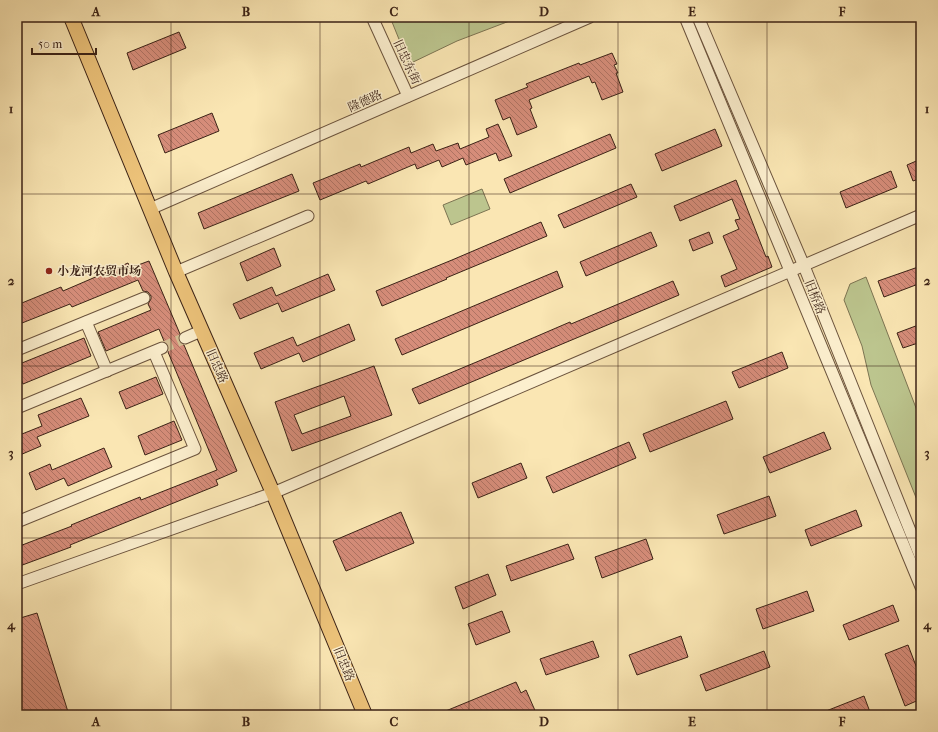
<svg xmlns="http://www.w3.org/2000/svg" width="938" height="732" font-family="'IM FELL French Canon','Noto Serif SC',serif">
  <defs>
    <pattern id="building-back-hatch" width="6" height="6" patternUnits="userSpaceOnUse"><rect width="6" height="6" fill="#d68d7a"/><path d="M-1 5l2 2M0 0l6 6M5-1l2 2" fill="none" stroke="#af7363"/></pattern>
  </defs>
  <rect width="100%" height="100%" fill="#fae6b3"/>
  <filter id="stains"><feTurbulence type="fractalNoise" baseFrequency=".005" numOctaves="4"/><feColorMatrix values="0 0 0 0 .2 0 0 0 0 .09 0 0 0 0 .02 0 0 0 .5 -.17"/></filter>
  <radialGradient id="worn" r=".72"><stop offset=".6" stop-color="#630" stop-opacity="0"/><stop offset="1" stop-color="#630" stop-opacity=".3"/></radialGradient>
  <g fill="#bcc58e" stroke="#7c7452">
    <path d="M390,17H520L457,41L409,64Z"/>
    <path d="M482,189L490,209L451,225L443,205Z"/>
    <path d="M866,277L921,421V510L871,385L862,346L844,300L850,284Z"/>
  </g>
  <g fill="url(#building-back-hatch)" stroke="#3b2216" fill-rule="evenodd">
    <path d="M179,32L186,48L133,70L127,53Z"/>
    <path d="M612,53L617,64L614,65L618,73H616L623,92L602,100L595,82L592,83L589,76L529,100L532,108L530,109L537,127L517,135L510,117L503,120L495,100L528,87L526,84L579,63L580,65Z"/>
    <path d="M212,113L219,131L165,153L158,135Z"/>
    <path d="M498,124L512,156L499,161L496,153L466,165L463,158L442,167L439,160L417,169L415,164L368,184L366,181L320,200L313,183L360,164L361,167L409,147L411,153L433,144L436,151L458,143L460,149L489,137L486,129Z"/>
    <path d="M715,129L722,146L662,171L655,154Z"/>
    <path d="M610,134L616,148L510,193L504,179Z"/>
    <path d="M921,159V178L913,181L907,165Z"/>
    <path d="M891,171L897,187L846,208L840,192Z"/>
    <path d="M292,174L299,191L204,229L198,213Z"/>
    <path d="M736,180L766,257L768,256L772,267L725,287L721,276L737,269L723,236L739,229L735,220L740,219L732,199L680,221L674,206Z"/>
    <path d="M631,184L637,197L564,228L558,215Z"/>
    <path d="M541,222L547,236L446,278L447,279L382,306L376,291L452,260Z"/>
    <path d="M651,232L657,246L586,276L580,262Z"/>
    <path d="M709,232L713,243L693,251L689,240Z"/>
    <path d="M274,248L281,266L247,281L240,263Z"/>
    <path d="M149,261L180,334L178,340L181,343L184,345L237,471L216,480L218,485L70,545L71,547L17,567V547L72,526L71,525L140,497L141,500L217,470L168,352L169,346L164,341L159,329L106,351L103,344L98,332L151,310L148,304L151,299V296L148,292L143,291L138,280L72,307L70,304L17,325V305L61,287L63,291L128,263L130,268Z"/>
    <path d="M921,266V283L884,297L878,281Z"/>
    <path d="M557,271L563,287L402,355L395,339Z"/>
    <path d="M328,274L335,290L282,312L278,303L240,319L233,304L272,287L276,296Z"/>
    <path d="M673,281L679,295L419,404L412,389L498,353L570,322L571,324Z"/>
    <path d="M349,324L355,340L303,362L299,353L261,369L254,353L293,337L297,346Z"/>
    <path d="M921,324V342L903,348L897,333Z"/>
    <path d="M84,338L91,356L23,384L17,369V365Z"/>
    <path d="M782,352L788,368L739,388L732,372Z"/>
    <path d="M374,366L392,415L292,451L275,402ZM344,396L351,416L302,434L294,415Z"/>
    <path d="M156,377L163,394L126,409L119,392Z"/>
    <path d="M81,398L89,416L37,437L41,446L20,455L17,447V436L42,426L38,415Z"/>
    <path d="M726,401L733,419L650,452L643,434Z"/>
    <path d="M174,421L182,440L145,455L138,436Z"/>
    <path d="M824,432L831,449L770,473L763,457Z"/>
    <path d="M629,442L636,458L553,493L546,477Z"/>
    <path d="M104,448L112,467L68,486L64,478L36,490L29,473L50,464L52,470Z"/>
    <path d="M521,463L527,478L478,498L472,483Z"/>
    <path d="M769,496L776,516L724,534L717,515Z"/>
    <path d="M856,510L862,526L811,546L805,530Z"/>
    <path d="M401,512L414,543L346,571L333,541Z"/>
    <path d="M646,539L653,559L602,578L595,557Z"/>
    <path d="M568,544L574,559L511,581L506,566Z"/>
    <path d="M488,574L496,595L463,609L455,587Z"/>
    <path d="M807,591L814,611L763,629L756,609Z"/>
    <path d="M893,605L899,621L849,640L843,625Z"/>
    <path d="M502,611L510,632L476,645L468,624Z"/>
    <path d="M37,613L69,715H18L17,710V619Z"/>
    <path d="M681,636L688,657L637,675L629,655Z"/>
    <path d="M593,641L599,657L546,675L540,659Z"/>
    <path d="M908,645L921,679V699L905,706L885,654Z"/>
    <path d="M764,651L770,667L706,691L700,675Z"/>
    <path d="M516,682L521,693L526,690L537,715H436Z"/>
    <path d="M864,696L870,712L862,715H816Z"/>
  </g>
  <g fill="none" stroke-linecap="round" stroke-linejoin="round">
    <path stroke="#d4bf94" stroke-width="11" stroke-dasharray="11 5.5" stroke-linecap="butt" d="M162,348L185,338"/>
    <defs>
      <g id="minor">
        <path d="M372,17L408,96"/>
        <path d="M685,17L921,587"/>
        <path d="M698,17L804,266L921,558"/>
        <path d="M150,209L590,17"/>
        <path d="M176,272L308,216"/>
        <path d="M86,322L107,371"/>
        <path d="M185,338L201,331"/>
        <path d="M17,350L144,298"/>
        <path d="M17,408L162,348"/>
        <path d="M17,522L195,449L154,352"/>
        <path d="M17,584L273,493L921,215"/>
      </g>
      <path id="major" d="M71,17L176,272L273,493L365,715"/>
    </defs>
    <use href="#minor" stroke="#6b533d" stroke-width="13"/>
    <use href="#major" stroke="#3b2216" stroke-width="16"/>
    <use href="#minor" stroke="#fcefce" stroke-width="11"/>
    <use href="#major" stroke="#edc37a" stroke-width="14"/>
  </g>
  <path fill="none" stroke="#3b2216" stroke-width="1" stroke-opacity="0.55" d="M171,17V715M320,17V715M469,17V715M618,17V715M767,17V715M17,194H921M17,366H921M17,538H921"/>
  <circle fill="#8f2418" stroke="#fcefce" stroke-width="1.5" cx="49" cy="271" r="4"/>
  <g text-anchor="middle" stroke-width="3" stroke-linejoin="round" paint-order="stroke">
    <g font-size="12" fill="#3b2216" stroke="#fcefce">
      <text transform="translate(407 62) rotate(65)" y="4">旧忠东街</text>
      <text transform="translate(365 101) rotate(-24)" y="4">隆德路</text>
      <text transform="translate(815 297) rotate(68)" y="4">旧桥路</text>
      <text transform="translate(217 366) rotate(66)" y="4">旧忠路</text>
      <text transform="translate(344 664) rotate(68)" y="4">旧忠路</text>
    </g>
    <g font-size="12" font-weight="bold" fill="#3b2216" stroke="#fcefce" text-anchor="start">
      <text x="57" y="275">小龙河农贸市场</text>
    </g>
  </g>
  <rect width="938" height="732" fill="none" stroke="#fae6b3" stroke-width="44"/>
  <path d="M32 48v6h64v-6" fill="none" stroke="#3b2216" stroke-width="2"/>
  <text x="38" y="48" font-size="12" fill="#3b2216" stroke="#fcefce" stroke-width="3" paint-order="stroke">50 m</text>
  <rect x="22" y="22" width="894" height="688" fill="none" stroke="#3b2216" stroke-width="1.5"/>
  <g font-size="13" text-anchor="middle" font-weight="bold" fill="#3b2216">
    <text x="96" y="16">A</text>
    <text x="246" y="16">B</text>
    <text x="394" y="16">C</text>
    <text x="544" y="16">D</text>
    <text x="692" y="16">E</text>
    <text x="842" y="16">F</text>
    <text x="11" y="113">1</text>
    <text x="927" y="113">1</text>
    <text x="11" y="285">2</text>
    <text x="927" y="285">2</text>
    <text x="11" y="457">3</text>
    <text x="927" y="457">3</text>
    <text x="11" y="629">4</text>
    <text x="927" y="629">4</text>
    <text x="96" y="726">A</text>
    <text x="246" y="726">B</text>
    <text x="394" y="726">C</text>
    <text x="544" y="726">D</text>
    <text x="692" y="726">E</text>
    <text x="842" y="726">F</text>
  </g>
  <rect width="100%" height="100%" filter="url(#stains)"/>
  <rect width="100%" height="100%" fill="url(#worn)"/>
</svg>
